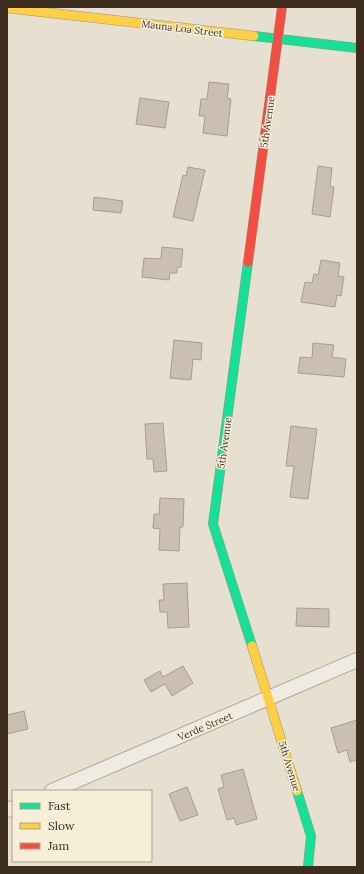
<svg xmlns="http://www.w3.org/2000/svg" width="364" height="874" font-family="Lora,serif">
  <rect width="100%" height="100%" fill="#e7e0d1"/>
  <g fill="#cbbfb2" stroke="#a89c90">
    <path d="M209,82L229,84L227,98L231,99L227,136L203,133L205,116H199L201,99H207Z"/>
    <path d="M140,98L169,102L165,128L136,124Z"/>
    <path d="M318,166L332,168L330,186L334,187L330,217L312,214Z"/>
    <path d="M188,167L205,170L193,221L173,217L183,175L186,176Z"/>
    <path d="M94,197L123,201L121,213L93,210Z"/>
    <path d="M162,247L183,249L181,267H177V273H170L169,280L142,277L144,258L161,259Z"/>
    <path d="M321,260L340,263L338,276L344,277L341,296L337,295L335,307L301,302L305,282L312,283L314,274L318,275Z"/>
    <path d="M174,340L202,343L201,360L193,359L191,380L170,378Z"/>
    <path d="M313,343L334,345L332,357L346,359L344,377L298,373L300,357L312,358Z"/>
    <path d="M163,423L167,471L154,472L153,459H147L145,424Z"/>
    <path d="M291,426L317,429L308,499L290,497L294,466H286Z"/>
    <path d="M160,498L184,499L183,527H180L179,551L159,550L160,529L153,528L154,514H159Z"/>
    <path d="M187,583L189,627L168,628L167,612H160L159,600H164L163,584Z"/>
    <path d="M297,608L329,609V627L296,626Z"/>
    <path d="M183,666L193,683L172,696L165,684L151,692L144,680L160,671L163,677Z"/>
    <path d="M24,711L28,729L7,734V715Z"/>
    <path d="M357,720V760L350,762L347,750L338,753L331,728Z"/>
    <path d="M243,769L257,819L236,825L234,818L227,820L218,789L224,787L221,775Z"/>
    <path d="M187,787L198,815L180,821L169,794Z"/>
  </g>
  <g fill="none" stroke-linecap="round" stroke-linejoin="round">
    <defs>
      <g id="street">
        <path d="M52,791L357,660"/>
        <path d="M7,810L13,808"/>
      </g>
      <g id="fast">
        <path d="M254,36L357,48"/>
        <path d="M248,262L213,524L252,646"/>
        <path d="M297,791L311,836L308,867"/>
      </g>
      <g id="slow">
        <path d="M7,8L254,36"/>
        <path d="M252,646L297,791"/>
      </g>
      <path id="jam" d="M248,262L282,7"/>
    </defs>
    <use href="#street" stroke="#ada599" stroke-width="16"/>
    <use href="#fast" stroke="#9c958a" stroke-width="10"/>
    <use href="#slow" stroke="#9c958a" stroke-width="10"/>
    <use href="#jam" stroke="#9c958a" stroke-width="10"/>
    <use href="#street" stroke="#efebe3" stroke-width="14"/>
    <use href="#fast" stroke="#16e098" stroke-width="9"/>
    <use href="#slow" stroke="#ffcf43" stroke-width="9"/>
    <use href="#jam" stroke="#f24e42" stroke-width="9"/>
  </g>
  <g text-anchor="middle" stroke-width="3" stroke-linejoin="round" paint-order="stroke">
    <g font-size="10" fill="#3d2e20" stroke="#f7eed8">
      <text transform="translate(182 28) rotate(7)" y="4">Mauna Loa Street</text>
      <text transform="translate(267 122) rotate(-82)" y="4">5th Avenue</text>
      <text transform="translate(224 443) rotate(-82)" y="4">5th Avenue</text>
      <text transform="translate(205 726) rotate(-23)" y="4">Verde Street</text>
      <text transform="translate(290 766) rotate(73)" y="4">5th Avenue</text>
    </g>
  </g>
  <rect width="364" height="874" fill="none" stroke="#3d2e20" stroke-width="16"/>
  <rect x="12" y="790" width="140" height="72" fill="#f7eed8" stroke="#ada18e"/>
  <rect x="20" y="803" width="20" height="6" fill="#16e098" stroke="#ada18e"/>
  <text x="48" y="810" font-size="12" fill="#3d2e20">Fast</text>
  <rect x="20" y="823" width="20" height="6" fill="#ffcf43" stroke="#ada18e"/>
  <text x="48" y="830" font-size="12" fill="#3d2e20">Slow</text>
  <rect x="20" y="843" width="20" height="6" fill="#f24e42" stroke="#ada18e"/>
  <text x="48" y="850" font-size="12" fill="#3d2e20">Jam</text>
</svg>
